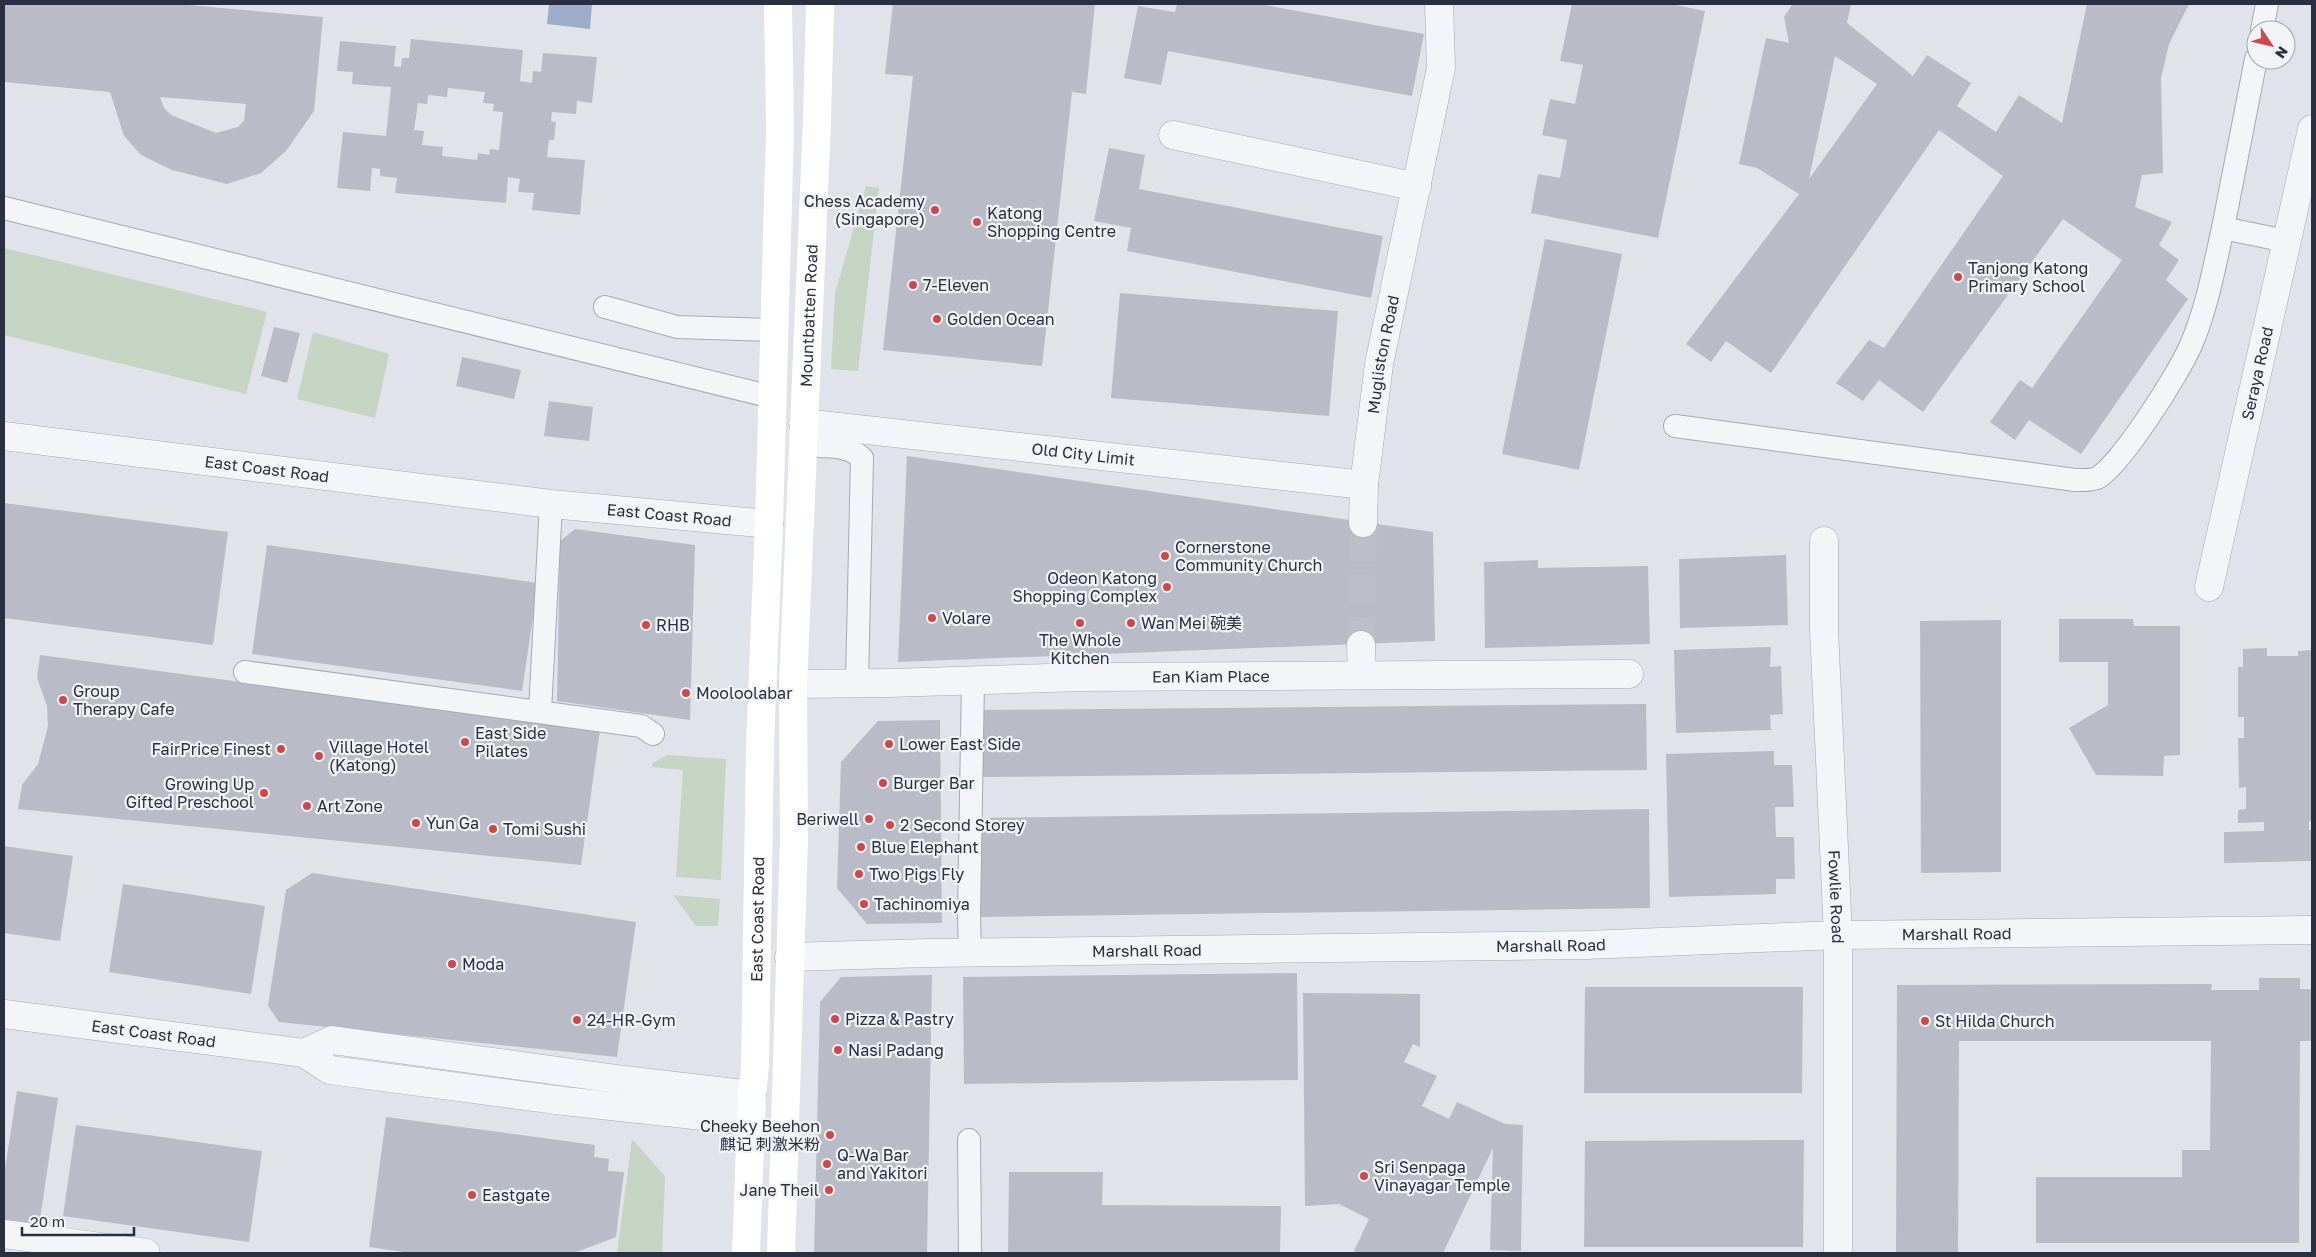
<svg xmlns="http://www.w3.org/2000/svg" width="2316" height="1257" font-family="'Golos Text','Noto Sans SC',sans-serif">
  <rect width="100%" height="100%" fill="#e1e3ea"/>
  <g fill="#c5d4c3">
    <path d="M866,186L879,188L858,371L831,369L835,293Z"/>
    <path d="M4,248L267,312L246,394L4,335Z"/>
    <path d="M313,332L389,354L375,418L297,399Z"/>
    <path d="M667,755L726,759L721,880L676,877L683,770L651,767L653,763Z"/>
    <path d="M673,895L720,899L718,926H696Z"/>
    <path d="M632,1139L665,1176L662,1253H617Z"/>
  </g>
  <path fill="#9dacc9" d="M549,4H592L590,29L547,24Z"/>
  <g fill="#b9bcc6" fill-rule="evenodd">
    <path d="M4,4H176L323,17L314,111L286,151L261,173L227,184L172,170L141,155L124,136L110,92L4,82ZM160,97L246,104L244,121L238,127L216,133L171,115L164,108Z"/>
    <path d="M893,4H1095L1086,94L1072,92L1042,366L883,350L913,76L885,74Z"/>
    <path d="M1177,4H1259L1424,34L1412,96L1168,51L1161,85L1124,78L1138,6L1175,12Z"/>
    <path d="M1572,4H1671L1705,11L1658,238L1531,213L1538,174L1560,178L1567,140L1542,135L1550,99L1575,104L1583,65L1560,61Z"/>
    <path d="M1796,4H1851L1847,23L1913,76L1927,55L1971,83L1957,106L1996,132L2019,95L2062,123L2087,4H2189L2169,44L2161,78L2163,173L2142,175L2135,207L2172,222L2159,245L2179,260L2166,280L2188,299L2081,454L2029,420L2015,440L1990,422L2020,380L2032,388L2122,260L2063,219L1923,412L1879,380L1863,401L1836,383L1869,340L1884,348L2003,176L1939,130L1771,373L1726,341L1711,362L1686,344L1799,194L1757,168L1739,164L1766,38L1789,43L1784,17L1792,5ZM1835,56L1877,84L1809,179Z"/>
    <path d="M411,39L523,50L520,81L532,83L533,71L541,72L543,53L597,57L592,103L577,101L576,114L552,112L551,121L556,122L554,140H549L547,157L585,160L580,215L532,210L534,193L518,192L520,179L508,177L506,203L395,193L397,178L380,176V169L372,168L370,191L337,188L343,132L386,136L391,87L352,84L353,72L337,71L340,41L396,46L394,66L401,67L402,58H409ZM448,88L485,92L483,103L494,104L493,111L503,112L499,150L490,149L489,155L478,153L477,160L442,156L443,147L422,145L424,131L414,130L418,103L427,104L428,95L447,97Z"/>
    <path d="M1109,148L1145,155L1139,189L1383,236L1371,298L1127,251L1131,228L1094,221Z"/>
    <path d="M1545,239L1622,254L1579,470L1502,454Z"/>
    <path d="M1120,293L1338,311L1329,416L1111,398Z"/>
    <path d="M274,327L300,333L287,383L261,376Z"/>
    <path d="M462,357L521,370L514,399L456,386Z"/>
    <path d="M549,401L593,407L589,441L544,436Z"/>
    <path d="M907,456L1433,532L1435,641L898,662Z"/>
    <path d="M4,503L228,532L213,645L4,618Z"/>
    <path d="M575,529L695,545L690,720L557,701L560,541Z"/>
    <path d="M267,545L538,583L522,691L252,654Z"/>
    <path d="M1786,555L1788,625L1680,628L1679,559Z"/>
    <path d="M1538,560V568L1648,566L1650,644L1485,648L1484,562Z"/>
    <path d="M2059,619H2133L2134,626H2180V755L2164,756L2163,776L2096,775L2069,728L2108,705V662H2059Z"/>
    <path d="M2001,620V872L1921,873L1920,621Z"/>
    <path d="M1771,647L1770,667L1781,666L1783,714L1770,715L1771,730L1676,733L1674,650Z"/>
    <path d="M2267,648V656H2298V651L2312,650V821H2309V830H2312V861L2224,863V832L2264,831V822L2238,823V810L2246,809V787L2239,788L2238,738H2244V717H2238V667H2243V649Z"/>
    <path d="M40,655L600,730L581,865L18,809L22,785L38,764L48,726L47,706L37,678Z"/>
    <path d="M1646,704L1647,770L983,777V710Z"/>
    <path d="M940,720L942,923L867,924L837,888L841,762L878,721Z"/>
    <path d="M1774,751V765H1792L1794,807H1775L1776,837H1794L1795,879H1776V894L1669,897L1666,754Z"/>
    <path d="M1649,809L1650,908L978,917L977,818Z"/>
    <path d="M4,846L73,856L60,941L4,933Z"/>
    <path d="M312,873L636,922L617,1057L279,1022L268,1006L286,890Z"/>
    <path d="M123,884L265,906L251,994L109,972Z"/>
    <path d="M1297,973L1298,1080L964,1084L963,977Z"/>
    <path d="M932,975L927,1253H814L820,1002L841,977Z"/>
    <path d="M2259,978H2300V989H2312V1041H2300L2299,1243H2036V1177H2182V1150H2210L2211,1041H1959L1958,1253H1896L1897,985L2212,984L2211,990H2259Z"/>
    <path d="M1585,987H1803L1802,1093H1584Z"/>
    <path d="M1303,993L1420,994V1047L1413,1044L1404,1062L1437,1076L1422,1106L1449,1119L1457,1102L1505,1124L1523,1125L1521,1251L1490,1250L1493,1148L1443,1253H1359L1354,1251L1369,1219L1339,1204L1305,1206Z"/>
    <path d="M17,1091L58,1098L39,1226L4,1221V1175Z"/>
    <path d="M386,1117L595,1145L594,1157L609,1159L608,1171L624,1172L616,1237L574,1253H411L369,1247Z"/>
    <path d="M76,1125L262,1151L249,1242L63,1216Z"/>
    <path d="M1804,1140L1803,1247H1584L1585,1141Z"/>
    <path d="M1009,1172H1103L1102,1205L1281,1206L1280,1253H1008Z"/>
  </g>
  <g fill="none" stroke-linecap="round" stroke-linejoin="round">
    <path stroke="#bcbfc8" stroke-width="28" stroke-dasharray="28 14" stroke-linecap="butt" d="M1361,645L1363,523"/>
    <defs>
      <g id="lane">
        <path d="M2262,30L2267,4"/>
        <path d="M4,208L772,397"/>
        <path d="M2223,228L2256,59"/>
        <path d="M605,307L677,327L774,330"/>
        <path d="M1675,426L2075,480C2082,480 2090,481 2097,478C2120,467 2180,371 2191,345C2207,308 2214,268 2223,228L2286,241"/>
        <path d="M803,446C823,446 847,444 862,458L857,682"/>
        <path d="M245,672L641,726L653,734"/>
        <path d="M540,711L551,504"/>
        <path d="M970,954L969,915L973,680"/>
        <path d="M969,1140L970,1253"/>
      </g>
      <g id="street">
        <path d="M1173,135L1417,187"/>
        <path id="s1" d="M803,423L1364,485"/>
        <path id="s2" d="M4,436L551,504L769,524"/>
        <path id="s3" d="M1363,523L1364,485L1379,364L1441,68L1439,4"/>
        <path id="s4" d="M1824,541V629L1838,935V1253"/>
        <path id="s5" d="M2209,587L2312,129"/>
        <path d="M1361,645L1362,675"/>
        <path id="s6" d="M793,684L889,683L1083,677L1629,674"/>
        <path id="s7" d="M789,957L928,953L1586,945L1838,935L2312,930"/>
        <path id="s8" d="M4,1014L304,1053L330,1070L564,1101L750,1121"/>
        <path d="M304,1053L332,1040L617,1079L752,1095"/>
        <path d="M4,1234L146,1253"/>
      </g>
    </defs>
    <use href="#lane" stroke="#a6a9b4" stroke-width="24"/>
    <use href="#street" stroke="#a6a9b4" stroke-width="29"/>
    <use href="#lane" stroke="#f4f5f8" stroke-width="22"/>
    <use href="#street" stroke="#f4f5f8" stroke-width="28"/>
    <g stroke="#fff" stroke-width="28">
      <path id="s9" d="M746,1253L752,1095L755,1066L760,745L769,524L780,129L778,4"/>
      <path id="s10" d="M781,1253L794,839L793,684L817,121L820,4"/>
    </g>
  </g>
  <g fill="#cd484a" stroke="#f1f3f7" stroke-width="2">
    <circle cx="935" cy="210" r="5"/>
    <circle cx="977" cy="222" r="5"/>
    <circle cx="1958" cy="277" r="5"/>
    <circle cx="913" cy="285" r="5"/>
    <circle cx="937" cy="319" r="5"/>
    <circle cx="1165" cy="556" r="5"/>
    <circle cx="1167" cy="587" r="5"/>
    <circle cx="932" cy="618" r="5"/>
    <circle cx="1080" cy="623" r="5"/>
    <circle cx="1131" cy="623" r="5"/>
    <circle cx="646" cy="625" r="5"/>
    <circle cx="686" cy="693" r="5"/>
    <circle cx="63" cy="700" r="5"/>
    <circle cx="465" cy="742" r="5"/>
    <circle cx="889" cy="744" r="5"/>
    <circle cx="281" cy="749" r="5"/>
    <circle cx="319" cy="756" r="5"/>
    <circle cx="883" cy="783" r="5"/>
    <circle cx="264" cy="793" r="5"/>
    <circle cx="307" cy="806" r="5"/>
    <circle cx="869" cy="819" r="5"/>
    <circle cx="416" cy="823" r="5"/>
    <circle cx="890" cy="825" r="5"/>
    <circle cx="493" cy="829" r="5"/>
    <circle cx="861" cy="847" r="5"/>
    <circle cx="859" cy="874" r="5"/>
    <circle cx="864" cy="904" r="5"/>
    <circle cx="452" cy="964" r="5"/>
    <circle cx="835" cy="1019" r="5"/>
    <circle cx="577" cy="1020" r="5"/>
    <circle cx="1925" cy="1021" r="5"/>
    <circle cx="838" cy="1050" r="5"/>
    <circle cx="830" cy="1135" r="5"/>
    <circle cx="827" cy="1164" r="5"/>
    <circle cx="1364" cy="1176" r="5"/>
    <circle cx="829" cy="1190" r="5"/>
    <circle cx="472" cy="1195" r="5"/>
  </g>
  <g text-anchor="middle" stroke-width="4.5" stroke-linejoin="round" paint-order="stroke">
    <g font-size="16" fill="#2a2f41" stroke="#f1f3f7" text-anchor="start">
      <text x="925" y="207" text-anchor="end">Chess Academy<tspan x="925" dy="18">(Singapore)</tspan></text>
      <text x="987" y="219">Katong<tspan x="987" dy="18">Shopping Centre</tspan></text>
      <text x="1968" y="274">Tanjong Katong<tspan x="1968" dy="18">Primary School</tspan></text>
      <text x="923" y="291">7-Eleven</text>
      <text x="947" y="325">Golden Ocean</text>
      <text x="1175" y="553">Cornerstone<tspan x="1175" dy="18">Community Church</tspan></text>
      <text x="1157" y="584" text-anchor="end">Odeon Katong<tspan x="1157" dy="18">Shopping Complex</tspan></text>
      <text x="942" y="624">Volare</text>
      <text x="1141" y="629">Wan Mei 碗美</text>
      <text x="656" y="631">RHB</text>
      <text x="1080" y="646" text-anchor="middle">The Whole<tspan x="1080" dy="18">Kitchen</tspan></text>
      <text x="73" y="697">Group<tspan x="73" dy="18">Therapy Cafe</tspan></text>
      <text x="696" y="699">Mooloolabar</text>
      <text x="475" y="739">East Side<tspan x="475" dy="18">Pilates</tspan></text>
      <text x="899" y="750">Lower East Side</text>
      <text x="329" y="753">Village Hotel<tspan x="329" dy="18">(Katong)</tspan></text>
      <text x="271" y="755" text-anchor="end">FairPrice Finest</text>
      <text x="893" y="789">Burger Bar</text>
      <text x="254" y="790" text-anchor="end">Growing Up<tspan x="254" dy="18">Gifted Preschool</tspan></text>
      <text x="317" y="812">Art Zone</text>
      <text x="859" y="825" text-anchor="end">Beriwell</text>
      <text x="426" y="829">Yun Ga</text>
      <text x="900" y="831">2 Second Storey</text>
      <text x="503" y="835">Tomi Sushi</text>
      <text x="871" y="853">Blue Elephant</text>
      <text x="869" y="880">Two Pigs Fly</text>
      <text x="874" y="910">Tachinomiya</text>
      <text x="462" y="970">Moda</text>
      <text x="845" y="1025">Pizza &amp; Pastry</text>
      <text x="587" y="1026">24-HR-Gym</text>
      <text x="1935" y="1027">St Hilda Church</text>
      <text x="848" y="1056">Nasi Padang</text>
      <text x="820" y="1132" text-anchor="end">Cheeky Beehon<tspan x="820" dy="18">麒记 刺激米粉</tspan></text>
      <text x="837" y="1161">Q-Wa Bar<tspan x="837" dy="18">and Yakitori</tspan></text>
      <text x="1374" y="1173">Sri Senpaga<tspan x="1374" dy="18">Vinayagar Temple</tspan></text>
      <text x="819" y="1196" text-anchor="end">Jane Theil</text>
      <text x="482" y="1201">Eastgate</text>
    </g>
    <g font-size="16" fill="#2a2f41" stroke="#f1f3f7">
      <text dy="6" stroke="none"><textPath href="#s10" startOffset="938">Mountbatten Road</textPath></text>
      <text dy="6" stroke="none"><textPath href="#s3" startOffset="170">Mugliston Road</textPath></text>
      <text dy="6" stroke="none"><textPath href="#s5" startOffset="219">Seraya Road</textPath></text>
      <text dy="6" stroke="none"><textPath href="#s1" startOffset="282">Old City Limit</textPath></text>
      <text dy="6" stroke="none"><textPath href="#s2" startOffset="265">East Coast Road</textPath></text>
      <text dy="6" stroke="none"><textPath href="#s2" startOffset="670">East Coast Road</textPath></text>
      <text dy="6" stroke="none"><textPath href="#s6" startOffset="418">Ean Kiam Place</textPath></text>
      <text dy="6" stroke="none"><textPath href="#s4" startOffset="356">Fowlie Road</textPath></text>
      <text dy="6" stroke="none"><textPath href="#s9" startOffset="334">East Coast Road</textPath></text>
      <text dy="6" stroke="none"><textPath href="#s7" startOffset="1168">Marshall Road</textPath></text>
      <text dy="6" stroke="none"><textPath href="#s7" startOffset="762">Marshall Road</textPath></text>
      <text dy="6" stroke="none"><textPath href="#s7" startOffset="358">Marshall Road</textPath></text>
      <text dy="6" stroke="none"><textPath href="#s8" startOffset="151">East Coast Road</textPath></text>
    </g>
  </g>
  <rect width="2316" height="1257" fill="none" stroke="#2a2f41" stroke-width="10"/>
  <g transform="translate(2271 45) rotate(125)"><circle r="24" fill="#f1f3f7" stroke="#a1a5ae"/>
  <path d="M0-4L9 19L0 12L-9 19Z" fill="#cd484a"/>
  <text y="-8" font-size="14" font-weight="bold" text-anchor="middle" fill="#2a2f41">N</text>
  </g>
  <path d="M22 1227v8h112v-8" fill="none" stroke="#2a2f41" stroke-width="2.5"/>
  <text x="30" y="1227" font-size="15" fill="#2a2f41" stroke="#f1f3f7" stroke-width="4" paint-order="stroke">20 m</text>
</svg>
